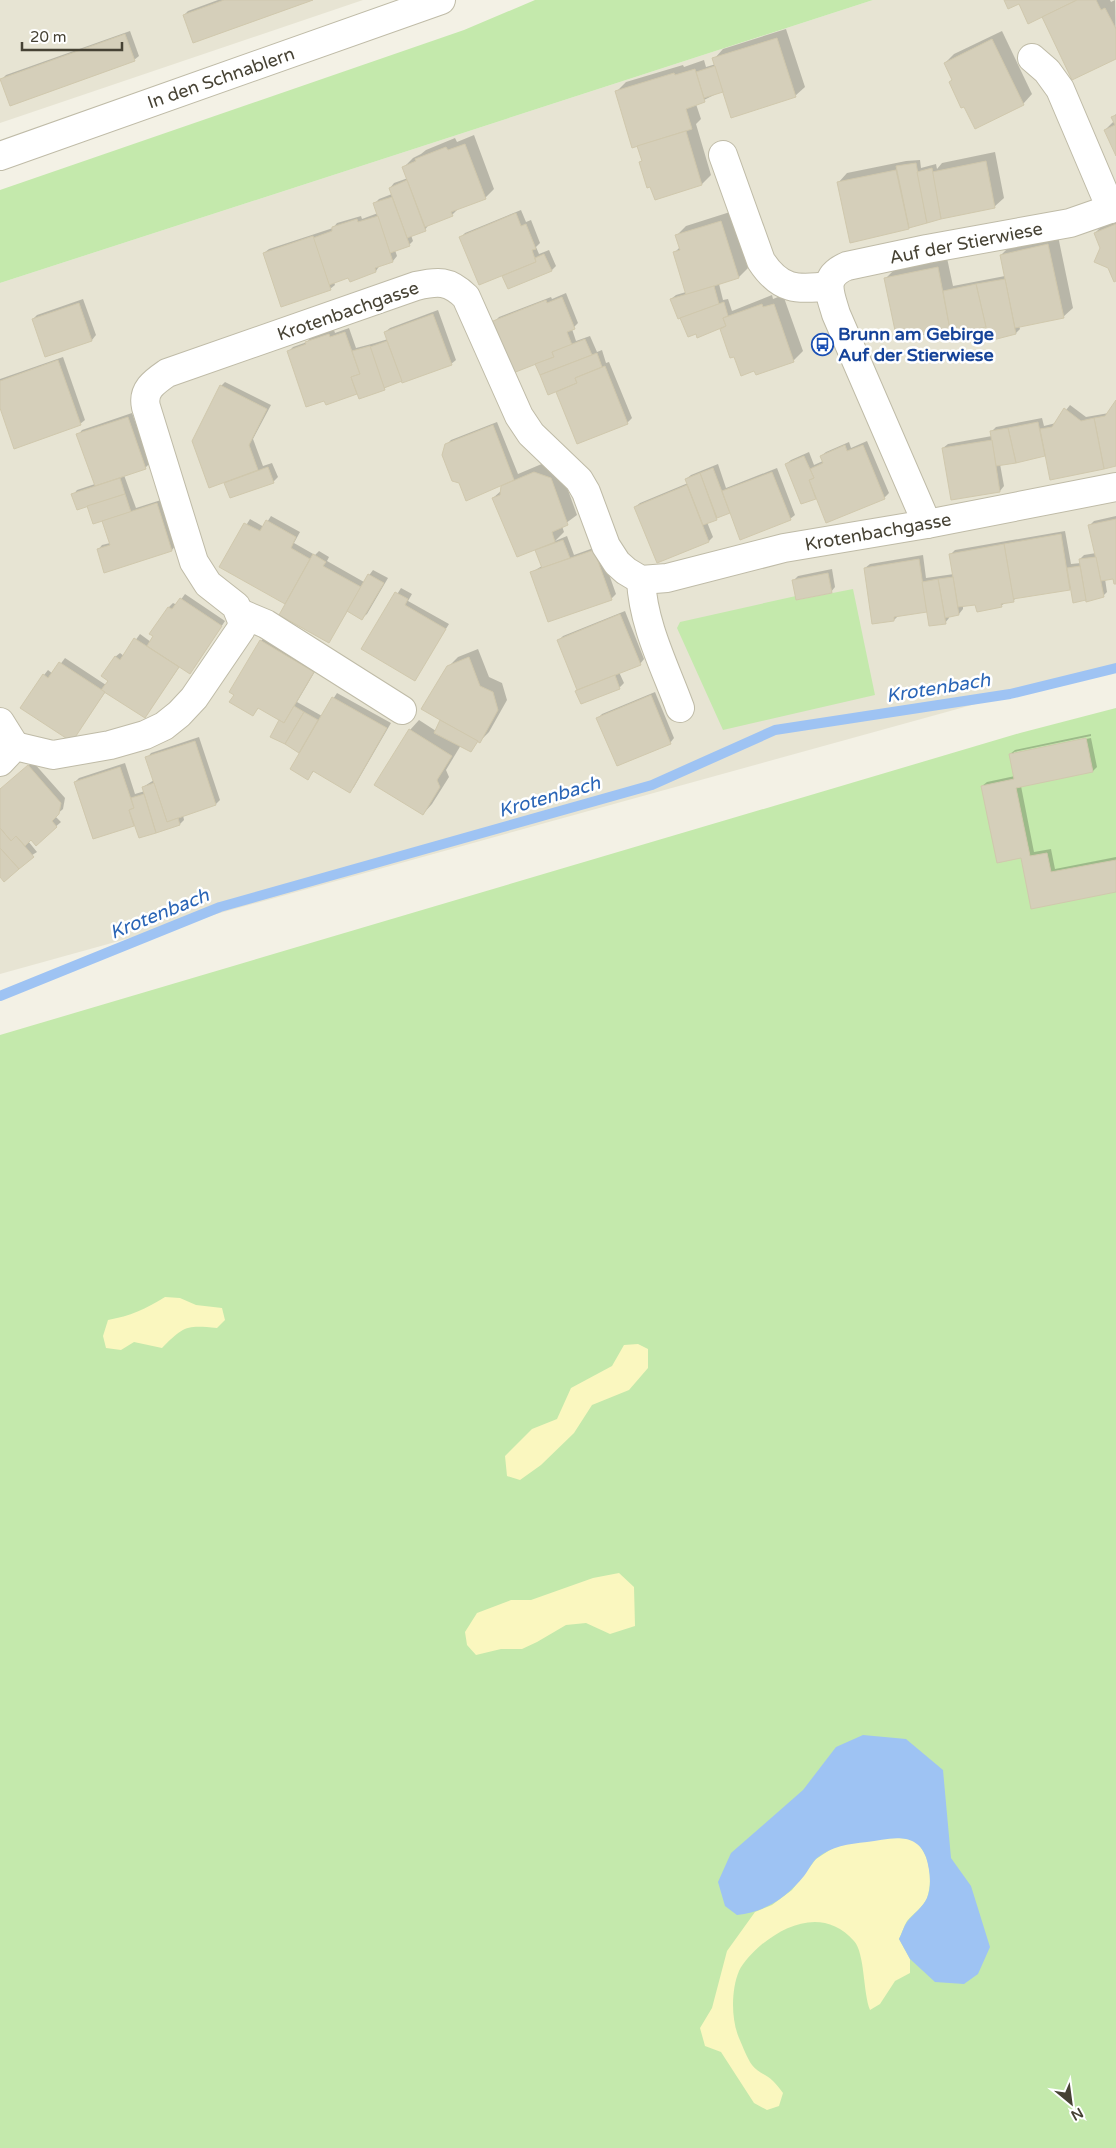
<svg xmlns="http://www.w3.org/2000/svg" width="1116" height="2148" font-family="'Varela Round',sans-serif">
  <rect width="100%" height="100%" fill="#f3f1e5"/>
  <g fill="#e7e4d3">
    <path d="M0,0H363L0,123Z"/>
    <path d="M873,0H1116V665L0,974V283Z"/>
  </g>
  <g fill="#c4e9ac">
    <path d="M535,0H873L0,283V190L464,30Z"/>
    <path d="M853,589L875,695L723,730L677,628L680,622L796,596L797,600Z"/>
    <path d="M1116,708V2148H0V1035L1020,733Z"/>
  </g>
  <g fill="#faf7bf">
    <path d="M165,1297L180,1298L196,1305L222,1308L225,1320L217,1328C186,1325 184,1326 162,1348L134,1342L121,1350L106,1348L103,1336L108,1320C130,1316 146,1309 165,1297Z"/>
    <path d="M638,1344L648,1349V1368L629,1390L592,1405L574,1433L541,1465L520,1480L507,1476L505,1456L532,1429L557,1419L571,1388L612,1366L624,1345Z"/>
    <path d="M619,1573L634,1587L635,1626L610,1634L586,1623L566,1625L537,1642L522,1649H501L476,1655L467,1645L465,1632L477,1613L511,1600H531L593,1578Z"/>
    <path d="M887,1837C896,1837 909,1837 917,1843C930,1855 933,1881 927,1898C924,1906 913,1914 907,1921C904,1926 902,1933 899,1939L910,1959V1973L895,1981L880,2004L870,2010C863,1993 865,1953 854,1941C826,1909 789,1922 761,1945C753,1952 743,1962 739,1971C731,1990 731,2019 739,2038C743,2047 747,2058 752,2065C757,2072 767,2075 773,2081C777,2085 780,2089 783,2093L779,2106L767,2110L754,2103L721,2052L705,2046L700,2028L712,2008L727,1951L755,1912L772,1905L792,1890L816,1859L836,1846Z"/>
  </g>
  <path fill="#9ec3f3" d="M863,1735L906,1739L943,1770L951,1858L971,1886L990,1947L978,1974L964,1984L935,1982L910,1959L899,1939C902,1933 904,1926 907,1922C913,1914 923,1907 927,1898C932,1886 930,1870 926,1857C916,1830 888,1839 867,1842C848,1844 832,1846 817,1858C812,1862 808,1871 804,1876C786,1898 765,1912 737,1915L725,1906L718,1882L731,1853L803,1790L836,1747Z"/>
  <g fill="#0003">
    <path d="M218,0H309L184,15L188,11Z"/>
    <path d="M1005,0H1110L1111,2L1115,0L1116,58L1019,2Z"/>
    <path d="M786,29L805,87L795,96L724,90L696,104L701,119L696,124L711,175L702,184L655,199L643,160L616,92L626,82L683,65L684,67L704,60L706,67L716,64L714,59L723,49Z"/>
    <path d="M130,31L139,56L134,60L2,79L6,75Z"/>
    <path d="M1002,31L1032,94L1023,104L953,79L945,63L954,54Z"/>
    <path d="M1116,114V153L1105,130L1114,121L1113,117Z"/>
    <path d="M474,135L494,189L485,198L460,207L452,215L429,224L425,230L411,235L413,241L409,245L395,250L397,256L393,261L380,265L376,271L349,276L334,282L335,285L330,289L264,253L269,249L333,228L337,223L361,216L362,219L378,213L375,203L379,199L392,194L390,188L394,183L408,178L404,167L413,158L421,154L426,150L455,138L457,142Z"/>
    <path d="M995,152L1004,198L994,207L940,218L911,226L909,228L838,183L847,173L906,161L920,160L921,168L936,164L937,169L942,163Z"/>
    <path d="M521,210L526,222L531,220L540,243L536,247L539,254L549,250L556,266L552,270L508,288L503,275L461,237L465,233Z"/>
    <path d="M730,212L748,268L739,277L719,284L723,300L728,299L732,311L772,295L773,299L783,295L803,351L793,361L735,355L731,357L721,327L671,299L676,295L686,292L674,253L680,247L676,236L686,226Z"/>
    <path d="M1116,219V280L1095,233L1104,224Z"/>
    <path d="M1058,236L1073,308L1063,317L1019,326L1020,329L1016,333L986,325L951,328L886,278L895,269L947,258L953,286L1005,276L1001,255L1010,246Z"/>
    <path d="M566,293L578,323L572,329L576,341L590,336L597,352L602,350L606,363L609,362L632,418L627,423L577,442L557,390L536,363L494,322L499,317L551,297L552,299Z"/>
    <path d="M83,299L96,335L92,340L46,356L33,319L37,315Z"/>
    <path d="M438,310L456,360L451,364L389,384L384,389L358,393L327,404L288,352L293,347L307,342L311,337L334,330L335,333L349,328L356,348L375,343L388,339L385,332L390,328Z"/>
    <path d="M63,357L85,420L80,424L0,404V379Z"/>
    <path d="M225,382L271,405L253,439L263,466L272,463L278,477L273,482L231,497L225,481L221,386Z"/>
    <path d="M1116,402V465L1046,455L1000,464L1004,486L1000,491L943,448L948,444L992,436L991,432L996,427L1042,418L1044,426L1056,423L1070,405L1086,417L1109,413Z"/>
    <path d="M132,413L150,463L145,468L124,475L129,489L136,508L161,500L176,545L172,550L105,571L98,550L102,545L110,543L103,519L88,505L73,495L77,490L95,484L78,435L82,430Z"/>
    <path d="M497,422L518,474L544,463L560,468L577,515L562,526L564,532L555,541L567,536L574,555L599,546L616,594L611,599L532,572L542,566L536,551L540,547L493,498L502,490L503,484L446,445L451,440Z"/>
    <path d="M867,441L889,493L884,498L817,497L802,503L786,464L791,460L809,452L814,465L823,461L821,456L826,452L849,442L851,448Z"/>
    <path d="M718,464L726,488L777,468L795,515L790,519L731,511L707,522L713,537L709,541L635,507L640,503L688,483L686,479L691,475Z"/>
    <path d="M271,516L300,532L294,543L315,555L319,551L329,557L327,561L364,582L373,570L388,578L367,614L362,618L348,610L329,641L287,603L221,566L250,519L264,527Z"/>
    <path d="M1116,516V583L1114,577L1105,579L1107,592L1103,596L1071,588L1017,597L1013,601L1006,602L1001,606L976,603L963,605V609L959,614L949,616V618L945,623L928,610L899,615L894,620L865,568L870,564L923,555L926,578L954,574L951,554L955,550L1065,531L1071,564L1081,563L1080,559L1084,555L1096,553L1090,525L1094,521Z"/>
    <path d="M832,569L835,587L831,592L794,580L798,576Z"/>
    <path d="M401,588L412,594L408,601L449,624L415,679L363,649Z"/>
    <path d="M185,594L225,621L194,668L180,666L145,717L106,691L72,740L44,675L48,670L53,674L65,658L106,685L109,680L115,657L120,653L124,656L140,634L151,642L169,607L173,603L177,605Z"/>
    <path d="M625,611L644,659L640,664L619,672L624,683L619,688L577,691L578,689L559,640L563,636Z"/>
    <path d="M265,637L317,668L297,702L322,716L337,693L391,723L354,787L350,791L314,771L308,778L301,753L271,736L280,720L259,707L253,715L261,641Z"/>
    <path d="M478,649L489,677L502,683L507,700L489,732L480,741L478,740L471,750L461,745L446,770L449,777L432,804L423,814L410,730L419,720L436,731L443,720L448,667L458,657Z"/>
    <path d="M655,692L674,738L670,743L598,718L602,714Z"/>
    <path d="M1091,734V736L1014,752V754L1091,738L1097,767L1093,771L1021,786L1034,852L1051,849L1055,869L1116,857V890L1032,908L1022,857L982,786L987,782L1015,776L1010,754L1015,750Z"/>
    <path d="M199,737L220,800L216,804L183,815L184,820L180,824L139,836L135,824L93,838L75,782L79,778L125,763L135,794L145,791L143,787L154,780L147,758L151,753Z"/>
    <path d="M33,762L65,798L63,809L55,816L61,822L36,844L31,838L28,841L37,852L0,875V790Z"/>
  </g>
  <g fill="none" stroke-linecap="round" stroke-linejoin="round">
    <path stroke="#9ec3f3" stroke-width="10" d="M0,996L220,907L652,785L775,730L1010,694L1116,668"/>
  </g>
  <g fill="#d5cfba" stroke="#d0c8ad">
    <path d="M224,0H313L193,43L183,15Z"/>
    <path d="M1004,0H1077L1028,24L1019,4L1008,9Z"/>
    <path d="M1077,0H1096L1101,10L1105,8L1116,29V59L1072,80L1042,17Z"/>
    <path d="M125,34L135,61L10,106L0,79Z"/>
    <path d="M777,38L796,97L731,118L712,58Z"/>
    <path d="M992,39L1024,105L975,129L964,107L961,108L949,82L952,80L944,63Z"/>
    <path d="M715,66L723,92L704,98L696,72Z"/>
    <path d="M695,69L705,102L686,109L692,129L632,148L615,91L674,73L675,75Z"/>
    <path d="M1116,115V156L1104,130L1115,125L1111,117Z"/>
    <path d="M686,131L702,185L655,200L650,187L647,188L639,162L642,161L637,146Z"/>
    <path d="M465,144L486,199L451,212L453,216L425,227L402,167L416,161L415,159L446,147L448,150Z"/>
    <path d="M986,161L995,208L941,219L932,172Z"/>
    <path d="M916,163L927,223L909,228L896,166Z"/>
    <path d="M932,168L941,219L927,223L917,172Z"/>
    <path d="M896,170L909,229L850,243L837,182Z"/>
    <path d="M407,180L426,231L407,238L389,188Z"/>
    <path d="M392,197L410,246L390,253L373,203Z"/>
    <path d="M516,213L521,226L526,224L536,249L532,250L536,262L479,285L459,237Z"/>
    <path d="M378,216L393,262L375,268L376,272L350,282L348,278L329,285L313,238L332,231V227L357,219L358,222Z"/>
    <path d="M721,221L739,278L686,295L673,252L680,250L675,235Z"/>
    <path d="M1116,224V281L1114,282L1108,268L1094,262L1100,248L1094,233Z"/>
    <path d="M313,236L331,290L281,307L263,253Z"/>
    <path d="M1048,244L1064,318L1015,328L1000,255Z"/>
    <path d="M544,254L552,271L508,289L502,276L536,262L535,258Z"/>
    <path d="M938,267L950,329L897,340L884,278Z"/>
    <path d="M1005,279L1016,334L989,341L976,284Z"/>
    <path d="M976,284L986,327L951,335L943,291Z"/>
    <path d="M714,286L719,304L678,319L670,299Z"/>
    <path d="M562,297L575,329L567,332L572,345L552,352L554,357L513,373L493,321L546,300L547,303Z"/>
    <path d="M724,302L728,316L723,318L726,326L697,338L696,334L688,337L680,318Z"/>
    <path d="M79,303L92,341L45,357L32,319Z"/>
    <path d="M762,304L763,307L774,304L794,362L756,375L754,371L741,376L734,357L730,358L720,329L726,326L723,318Z"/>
    <path d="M433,314L452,365L402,383L384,332Z"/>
    <path d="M345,332L360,374L351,377L357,394L326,405L324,401L306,407L287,351L306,344L305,342L329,334L330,337Z"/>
    <path d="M585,339L592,355L540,375L535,364L554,357L552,352Z"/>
    <path d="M387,341L402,381L384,388L370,347Z"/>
    <path d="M370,346L385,390L359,399L351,377L360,374L352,351Z"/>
    <path d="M597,353L602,367L575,378L577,383L548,395L540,375Z"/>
    <path d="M58,360L81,425L14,449L0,408V381Z"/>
    <path d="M605,366L628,424L577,444L556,392L577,383L575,378Z"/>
    <path d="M220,385L267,409L249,445L258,470L209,488L192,441Z"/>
    <path d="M1116,400V466L1104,469L1094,418L1105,416Z"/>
    <path d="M1064,408L1081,421L1094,418L1104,469L1050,480L1040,429L1052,427Z"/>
    <path d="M128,417L146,469L95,486L76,434Z"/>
    <path d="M1038,422L1045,456L1016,463L1008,428Z"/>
    <path d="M493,425L514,480L466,501L459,483L452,481L442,455L445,444Z"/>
    <path d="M1008,428L1016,463L996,466L990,431Z"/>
    <path d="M992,440L1000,492L951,500L942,448Z"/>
    <path d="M845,445L847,451L863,445L885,499L826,523L809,480L814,478L810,469L823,463L820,456Z"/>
    <path d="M804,456L814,478L809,480L816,499L801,504L785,464Z"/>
    <path d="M268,467L274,483L230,498L224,483Z"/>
    <path d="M713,468L730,513L717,518L700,473Z"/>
    <path d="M534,472L551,478L568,525L552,532L555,542L517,557L492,498L500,495L501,486Z"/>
    <path d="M772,472L791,520L740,540L722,491Z"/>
    <path d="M700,473L717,520L703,525L685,479Z"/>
    <path d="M120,478L125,494L77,510L71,494Z"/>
    <path d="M687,485L709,542L657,563L634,507Z"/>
    <path d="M125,494L131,512L93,524L87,506Z"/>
    <path d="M157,503L172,551L104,573L97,549L110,545L102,521Z"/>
    <path d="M1116,519V584H1114L1113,579L1101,581L1088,525Z"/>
    <path d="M266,520L296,537L291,548L310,559L285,604L219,567L244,523L260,531Z"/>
    <path d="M1061,534L1070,590L1013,599L1004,544Z"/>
    <path d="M563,540L570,558L542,568L535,550Z"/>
    <path d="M1004,544L1014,602L1001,604L1002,607L977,612L975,605L958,607L949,554Z"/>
    <path d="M594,550L612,600L548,622L530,572Z"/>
    <path d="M313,554L326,562L323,566L361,587L329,643L279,615Z"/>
    <path d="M1096,557L1104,597L1086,602L1079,559Z"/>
    <path d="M919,559L927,612L894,617V621L872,624L864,568Z"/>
    <path d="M1080,566L1086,600L1073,603L1067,568Z"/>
    <path d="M828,573L832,593L796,600L792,580Z"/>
    <path d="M368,574L384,583L362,620L347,611Z"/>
    <path d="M953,577L959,615L945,618L938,579Z"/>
    <path d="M938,579L946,624L929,626L922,582Z"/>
    <path d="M395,592L408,599L405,605L446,629L415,681L361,649Z"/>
    <path d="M180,598L222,626L190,674L147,646L153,636L149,634L168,607L172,609Z"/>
    <path d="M620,614L641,665L577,690L557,640Z"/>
    <path d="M134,638L179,667L145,718L101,690L108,681L101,676L115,656L120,660Z"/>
    <path d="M260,640L314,672L284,723L258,708L253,716L229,702L234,695L229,692Z"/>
    <path d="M469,657L480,686L493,692L498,710L480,743L421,709L447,666Z"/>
    <path d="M59,662L105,692L72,742L20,708L43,674L48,678Z"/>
    <path d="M615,675L620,689L581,704L575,691Z"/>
    <path d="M651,695L671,744L617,766L596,718Z"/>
    <path d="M332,697L387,728L350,793L313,771L308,780L290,769Z"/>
    <path d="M294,706L304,712L285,744L270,737L279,720L284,723Z"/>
    <path d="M304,712L318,720L299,753L285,744Z"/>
    <path d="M440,720L478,741L471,752L434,733Z"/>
    <path d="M409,729L452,756L437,780L440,787L423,815L374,785Z"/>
    <path d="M1086,738L1093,772L1016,788L1030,856L1047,853L1051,872L1116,860V892L1031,909L1021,858L997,863L981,786L1014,779L1009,754Z"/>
    <path d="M195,741L216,805L167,822L145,757Z"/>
    <path d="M28,765L61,803L59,814L52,821L57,827L36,846L31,840L25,846L16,836L11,841L0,828V789Z"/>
    <path d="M120,767L134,808L129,810L134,826L93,839L74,782Z"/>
    <path d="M154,783L167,822L178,818L180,825L156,833L142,787Z"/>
    <path d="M144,794L156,833L139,838L129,810L134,808L131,798Z"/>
    <path d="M0,828L11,841L16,836L34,857L19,869L0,848Z"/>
    <path d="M0,848L19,869L4,882L0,877Z"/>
  </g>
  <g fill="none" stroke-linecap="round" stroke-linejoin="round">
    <defs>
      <g id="minor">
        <path d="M1032,58L1047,71L1060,89L1111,209"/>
        <path d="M723,155L761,261C780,290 796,290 829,286"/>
        <path d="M0,156L441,0"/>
        <path d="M927,524L836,314C830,293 821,277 847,266L927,249L1070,223L1116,207"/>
        <path d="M641,580C643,625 665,667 680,708"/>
        <path d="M240,613L266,624L402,710"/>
        <path d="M0,722L15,746"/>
        <path d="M0,762L15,746L53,755L110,745L145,735L164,726L179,714L194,698L241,629L242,621L236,606L208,584L194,562L146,407C142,390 154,382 167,373L416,286C438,281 449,280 466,297L519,416L531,434L579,480L586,492L606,546L617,563L626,571L641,580L667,578L784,548L927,524L1116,487"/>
      </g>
    </defs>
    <use href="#minor" stroke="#bfbba7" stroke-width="30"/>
    <use href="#minor" stroke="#fff" stroke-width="28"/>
  </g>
  <defs>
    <symbol id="bus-ring" viewBox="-11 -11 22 22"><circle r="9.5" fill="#fff" stroke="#1a4fb4" stroke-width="1.5"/><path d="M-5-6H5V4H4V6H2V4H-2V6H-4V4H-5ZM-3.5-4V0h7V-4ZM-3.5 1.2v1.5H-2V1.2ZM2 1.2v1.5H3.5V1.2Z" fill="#1a4fb4"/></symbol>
  </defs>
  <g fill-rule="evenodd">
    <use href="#bus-ring" x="810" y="332" width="25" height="25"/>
  </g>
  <g text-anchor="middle" stroke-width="5" stroke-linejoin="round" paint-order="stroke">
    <g font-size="18" fill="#464234" stroke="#fff">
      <text transform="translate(221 78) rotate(-19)" y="6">In den Schnablern</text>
      <text transform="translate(966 243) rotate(-11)" y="6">Auf der Stierwiese</text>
      <text transform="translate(348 311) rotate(-19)" y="6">Krotenbachgasse</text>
      <text transform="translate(878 532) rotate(-10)" y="6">Krotenbachgasse</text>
    </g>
    <g font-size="18" font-weight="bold" fill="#164399" stroke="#fff" text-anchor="start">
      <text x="838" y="340">Brunn am Gebirge<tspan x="838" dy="21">Auf der Stierwiese</tspan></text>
    </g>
    <g font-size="19" font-style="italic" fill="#2964b6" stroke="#fff">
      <text transform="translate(938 687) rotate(-9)" y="7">Krotenbach</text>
      <text transform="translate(549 796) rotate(-16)" y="7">Krotenbach</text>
      <text transform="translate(159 913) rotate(-22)" y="7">Krotenbach</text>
    </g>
  </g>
  <g transform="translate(1071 2103) rotate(151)" stroke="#ffffff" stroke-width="4" paint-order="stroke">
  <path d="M0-4L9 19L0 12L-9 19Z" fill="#464234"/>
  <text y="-8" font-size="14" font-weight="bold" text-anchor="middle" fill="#464234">N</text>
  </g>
  <path d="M22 42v8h100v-8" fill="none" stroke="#464234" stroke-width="2.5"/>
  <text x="30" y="42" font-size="15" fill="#464234" stroke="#ffffff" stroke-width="4" paint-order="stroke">20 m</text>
</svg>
